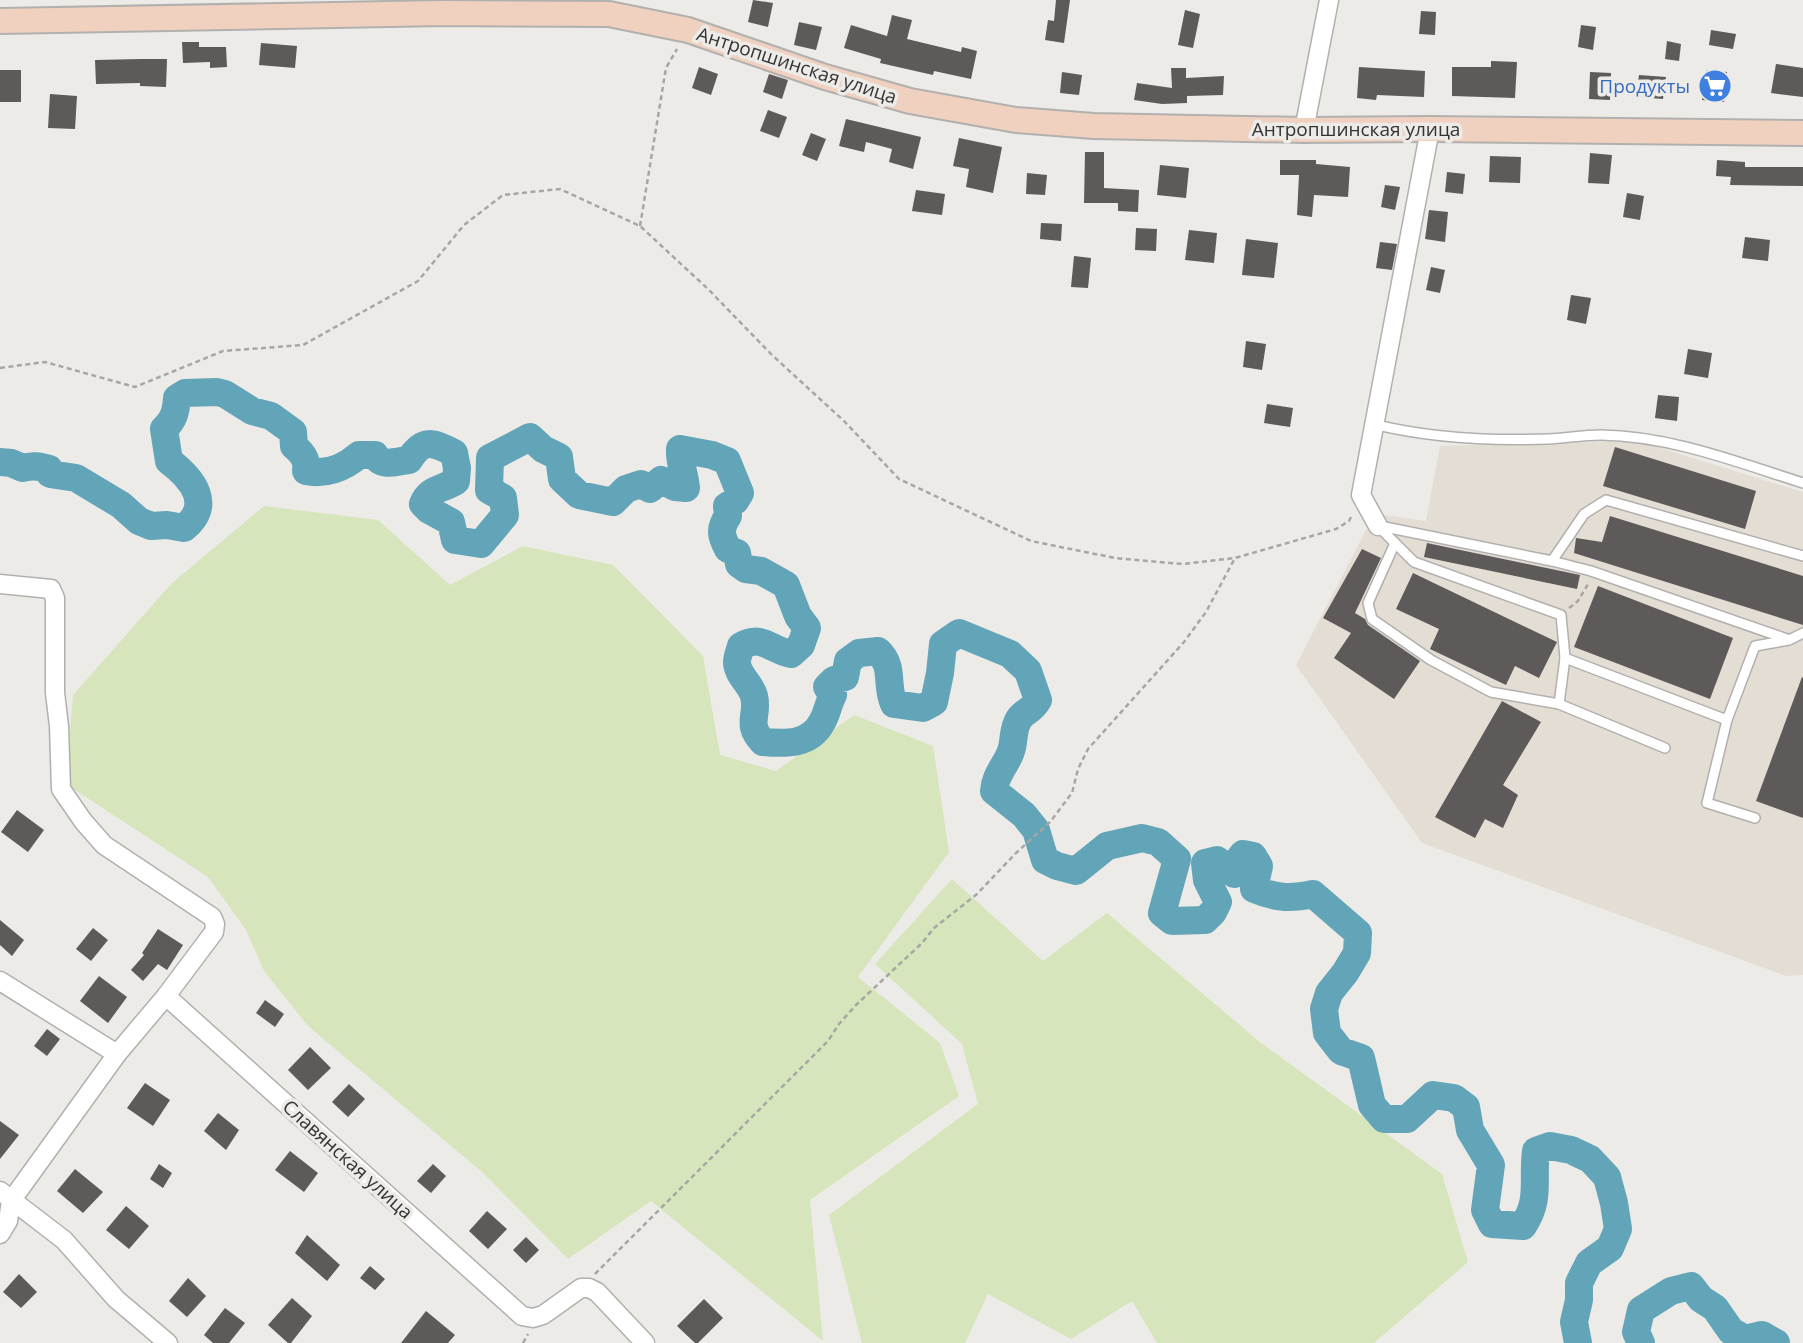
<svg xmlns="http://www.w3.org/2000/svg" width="1803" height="1343" font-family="'Open Sans',sans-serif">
  <rect width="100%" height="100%" fill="#edebe8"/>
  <path fill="#e4ddd4" d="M1638,441L1803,492V975L1786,976L1422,843L1296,665L1366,530L1384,515L1426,521L1440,446Z"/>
  <g fill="#d6e5bc">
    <path d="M264,506L378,520L450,585L523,546L613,565L703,656L720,755L776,771L854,715L933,746L949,852L858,977L940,1043L959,1096L810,1200L823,1341L651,1201L568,1259L482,1172L308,1026L264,971L246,930L208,877L66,784L73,695L171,584Z"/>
    <path d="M952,879L1043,961L1107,913L1261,1043L1442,1174L1468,1262L1374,1343H1157L1132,1301L1071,1339L988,1294L965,1343H862L829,1215L978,1104L962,1044L875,964Z"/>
  </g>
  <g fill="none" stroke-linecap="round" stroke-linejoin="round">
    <g stroke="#63a5b8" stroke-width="28">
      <path d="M0,462L11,463L23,468C32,465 39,466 49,469L50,474L76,478L121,505L139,521L151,526L167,525L184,528C213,505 193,479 169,461L164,429C174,420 176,411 177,398L185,393L217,392L225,394L252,411L271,416L293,432L294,446C302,453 308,460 306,471C325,475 344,468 359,455H375C382,468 396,461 409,460C423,438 432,442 454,453L457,468L456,481C444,489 429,488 423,504L429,510L451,522L455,540L481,544L505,515L503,498L489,490L490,458L530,437L543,449L559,457L562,479L579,495L613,502L626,489L641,484L650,489L661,480L675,487L686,488C685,474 679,463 680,449L712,455L727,461L740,493L735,501L727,506L728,516C719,529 721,536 728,549L737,553L739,564L746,569L761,571L786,585L798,616L807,628L801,645L791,654C770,650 763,634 741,646C740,650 737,657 737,662C737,675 751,684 754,696C759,716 745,723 763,742C786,744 810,745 822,722C827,714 828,704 833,695L827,687L834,680L845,677L848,661L859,653L878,651C895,667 885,684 894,704L923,708L934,702L940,673L943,644L959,633L1010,654L1028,671L1038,700C1031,712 1024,711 1019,719C1012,730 1015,740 1011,751C1006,766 995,774 994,791L1024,815L1036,830L1045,860L1057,866L1076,871L1107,846L1142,838L1158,842L1177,859L1162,913L1172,921L1205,920L1213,912L1218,902L1207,880L1205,863L1217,860L1234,874L1237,862L1243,854L1253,856L1259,866L1254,889C1275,898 1290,899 1313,894L1358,933L1357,953L1345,973L1329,993L1324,1009L1327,1033L1341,1051L1361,1058L1372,1105L1384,1119H1407L1433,1095L1454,1098L1466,1107L1470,1130L1491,1165L1485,1210L1492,1224L1523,1226C1541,1199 1532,1181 1536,1151L1550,1146L1571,1150L1590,1159L1607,1177L1614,1203L1618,1229L1610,1248L1589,1263L1579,1283V1300L1574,1322L1578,1343"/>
      <path d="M1641,1343L1636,1332L1641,1310L1671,1291L1691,1286L1701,1299L1715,1308L1731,1331L1745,1339L1762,1335L1776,1343"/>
    </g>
  </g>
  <g fill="#5d5a59">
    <path d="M753,0L773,3L768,27L748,22Z"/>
    <path d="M1056,0H1070L1064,43L1045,40L1048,20L1054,21Z"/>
    <path d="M1185,10L1200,14L1193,48L1178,45Z"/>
    <path d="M1421,11L1436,12L1435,35L1419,34Z"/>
    <path d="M892,15L912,20L907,39L961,52L962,47L977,51L971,79L934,71L933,75L880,63L881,59L844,48L851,25L887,36Z"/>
    <path d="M799,22L822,27L816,50L794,45Z"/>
    <path d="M1581,25L1596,27L1593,50L1578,47Z"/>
    <path d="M1711,30L1736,34L1733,49L1709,45Z"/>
    <path d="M1667,41L1681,44L1679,61L1665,59Z"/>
    <path d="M182,42H199V47H226L227,67L210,68V62L183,63Z"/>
    <path d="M261,43L297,46L295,68L259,65Z"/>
    <path d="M141,59H167L166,87L140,86V83L96,84L95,60Z"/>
    <path d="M1491,61L1517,62L1515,98L1452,96V67H1491Z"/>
    <path d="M1776,64L1803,68V97L1771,93Z"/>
    <path d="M699,67L718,74L711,95L692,88Z"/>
    <path d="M1359,67L1425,71L1424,97L1377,95L1376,100L1357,98Z"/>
    <path d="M1171,68H1186V78L1224,76L1223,95L1187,96V103L1162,104L1134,100L1137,83L1172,88Z"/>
    <rect x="0" y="70" width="21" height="32"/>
    <path d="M1707,70L1727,72L1724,102L1702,100Z"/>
    <path d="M1062,72L1082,75L1079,95L1060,93Z"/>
    <path d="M1590,72L1611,73L1610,100L1589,99Z"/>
    <path d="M769,74L788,80L782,99L763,92Z"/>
    <path d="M1639,75L1666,77L1663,99L1636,97Z"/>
    <path d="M50,94L77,96L75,129L48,128Z"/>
    <path d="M768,110L787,117L779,138L760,131Z"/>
    <path d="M846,119L921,137L913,169L889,162L892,149L866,142L864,152L839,146Z"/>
    <path d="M811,133L826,139L817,161L802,155Z"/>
    <path d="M959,138L1002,147L993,193L966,187L969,169L953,166Z"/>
    <path d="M1085,152H1104V188L1139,190L1138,212L1118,211V203H1084Z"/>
    <path d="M1590,153L1612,155L1609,184L1588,183Z"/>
    <path d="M1490,156L1521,157L1520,183L1489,182Z"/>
    <path d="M1280,160H1316V164L1350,167L1348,197L1314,195L1312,217L1297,215L1299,175H1280Z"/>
    <path d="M1717,160L1745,162V167H1803V186L1730,185L1731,177L1716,176Z"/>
    <path d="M1160,165L1189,168L1186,198L1157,195Z"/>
    <path d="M1447,172L1465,174L1463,194L1445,192Z"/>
    <path d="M1027,173L1047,175L1045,195L1026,194Z"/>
    <path d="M1385,185L1400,187L1395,210L1381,207Z"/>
    <path d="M916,190L945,194L942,215L912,211Z"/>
    <path d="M1627,193L1644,196L1640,220L1623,217Z"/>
    <path d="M1429,210L1448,212L1445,242L1425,239Z"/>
    <path d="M1041,223L1062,224L1061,241L1040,239Z"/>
    <path d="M1136,228L1157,229L1156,251L1135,250Z"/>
    <path d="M1189,230L1217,233L1214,263L1185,260Z"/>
    <path d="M1745,237L1770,240L1768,261L1742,258Z"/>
    <path d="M1246,239L1278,243L1274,278L1242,275Z"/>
    <path d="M1380,242L1397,244L1392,270L1376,268Z"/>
    <path d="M1074,256L1091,258L1088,288L1071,287Z"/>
    <path d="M1431,267L1445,270L1440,293L1426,290Z"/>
    <path d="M1571,295L1591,298L1586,324L1567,320Z"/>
    <path d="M1246,341L1266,344L1262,370L1243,367Z"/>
    <path d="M1688,349L1712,353L1708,378L1684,374Z"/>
    <path d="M1658,395L1679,397L1677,421L1655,418Z"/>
    <path d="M1267,404L1293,408L1290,427L1264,423Z"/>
    <path d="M1615,447L1756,491L1745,529L1603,486Z"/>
    <path d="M1610,516L1803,576V625L1574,553L1576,538L1602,542Z"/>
    <path d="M1427,543L1580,575L1577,589L1424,557Z"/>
    <path d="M1362,549L1381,558L1355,613L1365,619L1368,625L1420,661L1394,699L1334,658L1351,633L1323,618Z"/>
    <path d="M1413,573L1557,642L1539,678L1515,666L1506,685L1430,649L1439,629L1396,609Z"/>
    <path d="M1598,586L1733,638L1710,699L1574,647Z"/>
    <path d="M1802,677L1803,678V818L1756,801Z"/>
    <path d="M1502,701L1541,722L1503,785L1518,795L1503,828L1485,819L1475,838L1435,817Z"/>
    <path d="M17,810L44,830L28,852L1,832Z"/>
    <path d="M0,920L24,940L12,956L0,945Z"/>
    <path d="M93,928L108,940L91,961L76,949Z"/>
    <path d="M158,929L183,945L167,970L158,964L143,981L131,970L144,955L142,953Z"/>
    <path d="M99,976L127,997L108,1023L80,1001Z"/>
    <path d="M265,1000L284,1014L275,1027L256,1013Z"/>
    <path d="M47,1029L60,1039L47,1056L34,1046Z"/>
    <path d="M310,1047L331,1068L308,1090L288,1070Z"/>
    <path d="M145,1083L170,1100L153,1126L127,1108Z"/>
    <path d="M349,1084L365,1099L348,1117L332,1102Z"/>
    <path d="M218,1113L239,1130L226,1150L204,1131Z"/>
    <path d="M0,1121L19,1135L0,1159Z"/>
    <path d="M290,1151L318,1173L304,1192L275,1170Z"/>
    <path d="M159,1164L172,1173L163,1188L150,1179Z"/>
    <path d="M433,1164L446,1176L431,1193L417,1181Z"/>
    <path d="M75,1169L103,1192L83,1213L57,1191Z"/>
    <path d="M126,1206L149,1226L129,1249L106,1230Z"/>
    <path d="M487,1211L507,1229L488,1249L469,1231Z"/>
    <path d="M307,1235L340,1265L327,1281L295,1253Z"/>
    <path d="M526,1237L539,1250L526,1263L513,1250Z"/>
    <path d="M370,1266L385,1279L375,1290L360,1278Z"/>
    <path d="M19,1274L37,1292L21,1308L3,1292Z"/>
    <path d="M188,1278L206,1296L187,1317L169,1301Z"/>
    <path d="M292,1298L312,1316L291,1343H288L268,1325Z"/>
    <path d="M704,1299L723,1318L698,1343H695L677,1326Z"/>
    <path d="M225,1308L245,1323L229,1343H213L204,1335Z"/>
    <path d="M426,1311L455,1335L448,1343H401Z"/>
  </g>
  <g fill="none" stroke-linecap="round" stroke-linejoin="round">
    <defs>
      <g id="lane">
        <path d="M1373,424C1429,438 1490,441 1548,439C1566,438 1584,435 1601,435C1671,436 1737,462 1803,483"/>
        <path d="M1378,526L1414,562L1561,615L1565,658L1727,720L1755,646L1789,640L1803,633"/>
        <path d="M1380,526L1552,561L1584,514L1606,500L1803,556"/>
        <path d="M1395,543L1368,603L1372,619L1431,660L1491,692L1559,704"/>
        <path d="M1552,561L1591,571L1787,639"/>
        <path d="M1565,658L1559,704L1665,748"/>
        <path d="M1727,720L1707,803L1755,818"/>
      </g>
      <g id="street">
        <path d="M1304,130L1329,0"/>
        <path d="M1378,526L1361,495L1430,129"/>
        <path d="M0,584L51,589L55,598V693L59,726L61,789L83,821L104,845L212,917L215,924L214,932L166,996L117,1054L11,1201L8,1221L0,1234"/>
        <path d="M0,981L117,1054"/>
        <path d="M166,996L522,1316L533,1318L543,1315L581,1288H589L597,1292L645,1343"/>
        <path d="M0,1191L64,1240L116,1299L168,1343"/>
      </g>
      <path id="secondary" d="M0,21L443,13L609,14L688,30L825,77L910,101L1016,120L1094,126L1304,130L1430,129L1803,133"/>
    </defs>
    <use href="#lane" stroke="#b2b0ae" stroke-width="12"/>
    <use href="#street" stroke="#b2b0ae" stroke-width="21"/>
    <use href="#secondary" stroke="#b2b0ae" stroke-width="28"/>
    <g stroke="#a7a6a3" stroke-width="2.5" stroke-dasharray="5 3.5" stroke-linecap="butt">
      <path d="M640,226L666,68L677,49"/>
      <path d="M0,368L45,362L135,387L223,351L303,345L418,281L464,225L503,195L560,189L640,226L708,289L772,355L844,421L899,479L1031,541L1115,558L1183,564L1235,558L1336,529L1349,521L1352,515"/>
      <path d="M1569,608L1578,601L1588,584"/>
      <path d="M595,1274L828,1041L839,1024L856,1005L922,943L934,928L977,894L1016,853L1050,822L1072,793L1078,769L1088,749L1184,642L1206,612L1235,558"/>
      <path d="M523,1343L528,1334"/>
    </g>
    <use href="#lane" stroke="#fff" stroke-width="9"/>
    <use href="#street" stroke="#fff" stroke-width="18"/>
    <use href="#secondary" stroke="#f0d1bf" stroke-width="24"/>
  </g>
  <defs>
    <symbol id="supermarket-disc" viewBox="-11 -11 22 22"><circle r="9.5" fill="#3f7fe0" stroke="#edebe8"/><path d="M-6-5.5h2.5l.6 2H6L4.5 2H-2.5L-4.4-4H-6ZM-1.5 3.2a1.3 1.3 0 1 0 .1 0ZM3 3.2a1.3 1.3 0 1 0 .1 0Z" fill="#fff"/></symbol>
  </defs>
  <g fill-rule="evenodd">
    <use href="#supermarket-disc" x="1696" y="67" width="38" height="38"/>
  </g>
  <g text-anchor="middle" stroke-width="7" stroke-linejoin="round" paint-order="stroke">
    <g font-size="19" fill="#343433" stroke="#edebe8">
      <text transform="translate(797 65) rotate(18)" y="7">Антропшинская улица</text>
      <text x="1356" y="136">Антропшинская улица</text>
      <text transform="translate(348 1159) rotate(42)" y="7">Славянская улица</text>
    </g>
    <g font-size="19" fill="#366cbe" stroke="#edebe8" text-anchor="end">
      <text x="1690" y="93">Продукты</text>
    </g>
  </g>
</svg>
